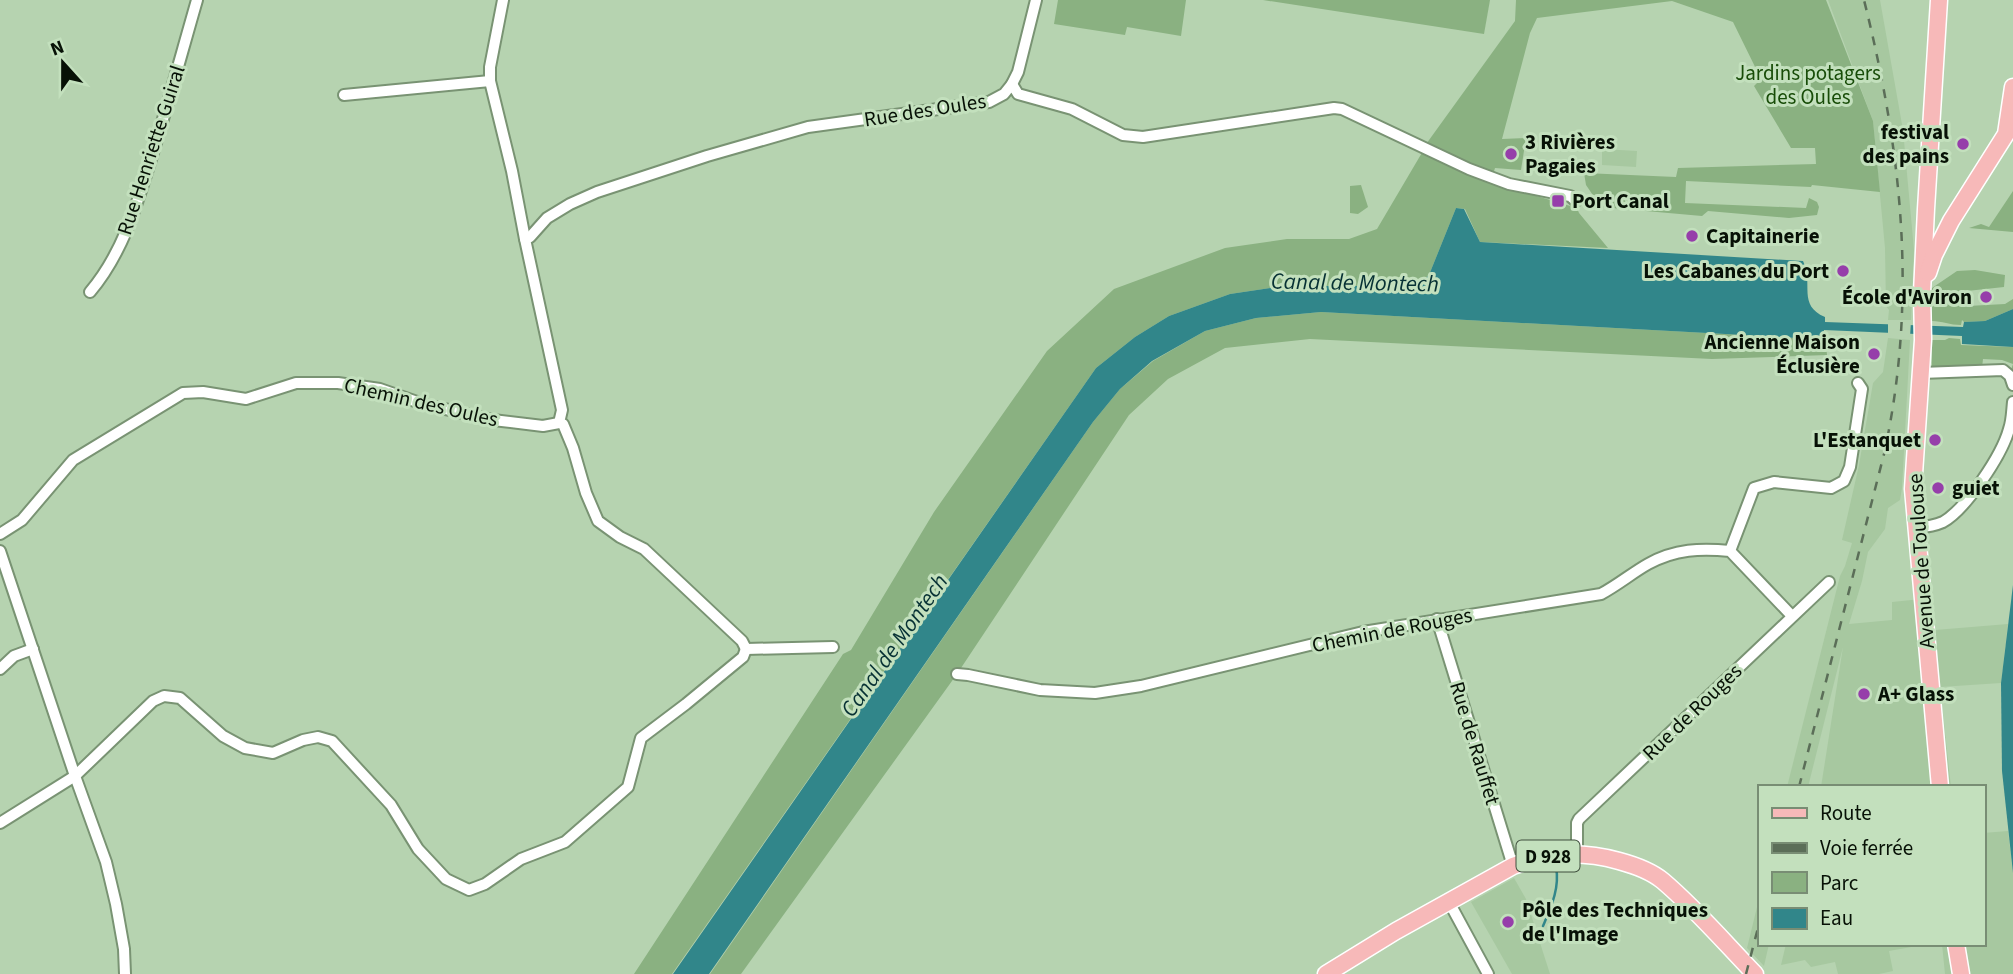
<svg xmlns="http://www.w3.org/2000/svg" width="2013" height="974" font-family="'Source Sans 3',sans-serif">
  <rect width="100%" height="100%" fill="#b6d3b0"/>
  <g fill="#a7c8a0">
    <path d="M1828,0H1880L1903,130L1914,250L1911,320H1888L1889,310L1886,306L1885,248L1873,121Z"/>
    <path d="M1602,149L1637,151L1636,167L1602,165Z"/>
    <path d="M1888,338L1910,340L1902,488L1900,500L1888,508L1885,529L1868,552L1862,581L1849,624L1892,620V602L1931,598L1935,630L2008,624L2001,683L1940,687L1951,787H1821L1843,647L1808,787H1787L1840,576L1845,566L1852,543L1842,540L1859,465L1873,383L1883,372Z"/>
    <path d="M2008,831L2013,873V974H1945L1942,944H1983V833Z"/>
    <path d="M1514,878L1526,899L1550,974H1512L1471,902Z"/>
    <path d="M1759,899V944H1769L1764,966L1747,948Z"/>
    <path d="M1786,944H1928L1889,951L1893,971L1879,974H1838L1835,962L1811,967L1805,960L1781,965Z"/>
  </g>
  <g fill="#8ab181">
    <path d="M1058,0H1186L1181,36L1127,27L1125,35L1054,24Z"/>
    <path d="M1263,0H1490L1484,34Z"/>
    <path d="M1516,0H1826L1873,121L1880,192L1812,185L1811,187L1686,181L1685,203L1806,208L1809,198L1817,202L1819,207L1817,215L1789,218L1708,211L1702,216L1601,207L1586,185L1584,173L1676,177L1678,168L1816,164L1815,148H1791L1754,86L1761,79L1733,22L1672,1L1537,18L1530,33L1502,139L1526,138L1521,170L1495,168L1492,178L1424,147L1515,21Z"/>
    <path d="M1423,151L1503,186L1577,208L1579,213L1608,248L1480,242L1465,209L1456,208L1429,275L1420,283L1407,286H1284L1230,294L1169,316L1135,337L1096,368L672,974H634L843,654L851,650L934,512L1047,351L1114,289L1225,248L1287,239H1349L1377,229Z"/>
    <path d="M1361,185L1368,207L1358,214L1350,213V186Z"/>
    <path d="M2013,191V232L1969,228L1981,224L1989,227Z"/>
    <path d="M1975,270L2005,275L2004,287L1967,291L1968,306L2005,304L2013,299V309L1985,321L1964,322L1962,320L1961,325C1950,325 1942,321 1932,321L1930,296L1932,288L1957,271Z"/>
    <path d="M1321,312L1797,338L1825,335L1827,355L1712,359L1310,339L1225,348L1168,379L1129,415L957,674L741,974H710L1093,422L1120,389L1153,361L1205,331L1256,318Z"/>
    <path d="M1949,338L1960,339L1961,345L2013,347V373L2011,370L2013,364L2002,360L1983,359L1982,368L1932,369V340H1945Z"/>
  </g>
  <g fill="#31868a">
    <path d="M1456,208L1464,209L1480,242L1803,261C1814,284 1797,305 1825,317V322L1963,327L1964,322L1985,321L2013,309V347L1962,344V336L1824,330L1823,336L1797,338L1321,312L1256,318L1205,331L1152,361L1120,389L1093,422L709,974H673L1096,368L1135,337L1169,316L1230,294L1284,286H1407L1420,283L1429,275Z"/>
    <path d="M2013,585V873L2002,771L2001,683Z"/>
  </g>
  <path fill="#b6d3b0" d="M1888,321H1911L1910,337L1888,336Z"/>
  <g fill="none" stroke-linecap="round" stroke-linejoin="round">
    <path stroke="#31868a" stroke-width="2.5" d="M1543,926C1551,907 1560,888 1556,867"/>
    <defs>
      <g id="minor">
        <path d="M503,0L490,67V81L512,171L525,239"/>
        <path d="M1012,84L1018,72L1036,0"/>
        <path d="M344,95L490,81"/>
        <path d="M90,292C123,253 137,204 152,156C168,104 182,52 197,0"/>
        <path d="M1921,373L2003,370L2010,376L2013,385"/>
        <path d="M1916,528C1926,527 1934,526 1943,522C1966,509 2002,455 2009,429C2012,421 2012,411 2013,402"/>
        <path d="M0,534L22,520L73,460L183,393L203,392L246,399L296,383H338L380,389L423,404L493,420L543,426L559,423"/>
        <path d="M0,551L75,776L106,862L116,904L124,949L125,974"/>
        <path d="M1730,551L1754,488L1774,482L1831,488L1844,481L1850,467L1862,389L1858,383"/>
        <path d="M1437,619L1513,866"/>
        <path d="M833,647L746,649L742,641L644,549L620,537L598,521L586,493L573,448L563,424L559,423L562,410L525,239L530,237L547,218L570,204L597,192L707,156L808,127L989,102L1004,94L1012,84L1018,94L1072,109L1123,135L1143,137L1334,108L1342,109L1469,169L1509,184L1570,196L1576,201"/>
        <path d="M0,669L14,656L33,649"/>
        <path d="M957,674L968,675L1040,690L1095,693L1141,686L1363,632L1601,594C1618,585 1632,573 1648,564C1675,549 1701,548 1730,551L1792,616"/>
        <path d="M0,823L75,776L153,701L164,696L180,698L223,736L245,748L273,753L303,740L318,737L332,741L391,805L418,849L446,879L469,890L485,884L521,859L565,842L628,787L641,738L686,704L743,657L746,649"/>
        <path d="M1577,853V823L1579,819L1829,582"/>
        <path d="M1449,902L1488,974"/>
      </g>
      <g id="primary">
        <path d="M1939,0L1926,209L1922,293L1923,340L1913,489L1940,787"/>
        <path d="M1928,273L1934,255L1951,221L2006,134L2013,87"/>
        <path d="M1956,944L1961,974"/>
        <path d="M1326,974L1396,931L1513,866C1549,852 1582,851 1619,861C1634,865 1651,871 1663,881C1696,909 1725,943 1755,974"/>
      </g>
    </defs>
    <use href="#minor" stroke="#799373" stroke-width="14"/>
    <use href="#primary" stroke="#fff" stroke-width="19"/>
    <use href="#minor" stroke="#fff" stroke-width="10"/>
    <use href="#primary" stroke="#f7b9b9" stroke-width="16"/>
    <g stroke="#5b6e58" stroke-width="2.5" stroke-dasharray="9 9" stroke-linecap="butt">
      <path d="M1799,787L1884,454C1918,299 1902,152 1864,0"/>
      <path d="M1746,974L1759,924"/>
    </g>
  </g>
  <g fill="#963eaa" stroke="#c3e0bd" stroke-width="2.5">
    <circle cx="1963" cy="144" r="7"/>
    <circle cx="1511" cy="154" r="7"/>
    <rect x="1551" y="194" width="14" height="14" rx="3.5"/>
    <circle cx="1692" cy="236" r="7"/>
    <circle cx="1843" cy="271" r="7"/>
    <circle cx="1986" cy="297" r="7"/>
    <circle cx="1874" cy="354" r="7"/>
    <circle cx="1935" cy="440" r="7"/>
    <circle cx="1938" cy="488" r="7"/>
    <circle cx="1864" cy="694" r="7"/>
    <circle cx="1508" cy="922" r="7"/>
  </g>
  <g text-anchor="middle" stroke-width="6" stroke-linejoin="round" paint-order="stroke">
    <rect fill="#c3e0bd" stroke="#3f4f3d" stroke-width="2" x="1516.5" y="840.5" width="63" height="31" rx="5"/>
    <g font-size="19" font-weight="bold" fill="#071106">
      <text x="1548" y="863">D 928</text>
    </g>
    <g font-size="21" fill="#184c08" stroke="#c3e0bd">
      <text x="1808" y="80">Jardins potagers<tspan x="1808" dy="24">des Oules</tspan></text>
    </g>
    <g font-size="21" fill="#071106" stroke="#c3e0bd">
      <text transform="translate(925 110) rotate(-9)" y="7">Rue des Oules</text>
      <text transform="translate(151 150) rotate(-72)" y="7">Rue Henriette Guiral</text>
      <text transform="translate(421 402) rotate(13)" y="7">Chemin des Oules</text>
      <text transform="translate(1921 561) rotate(-94)" y="7">Avenue de Toulouse</text>
      <text transform="translate(1392 630) rotate(-11)" y="7">Chemin de Rouges</text>
      <text transform="translate(1692 712) rotate(-44)" y="7">Rue de Rouges</text>
      <text transform="translate(1475 743) rotate(73)" y="7">Rue de Rauffet</text>
    </g>
    <g font-size="21" font-weight="bold" fill="#071106" stroke="#c3e0bd" text-anchor="start">
      <text x="1949" y="139" text-anchor="end">festival<tspan x="1949" dy="24">des pains</tspan></text>
      <text x="1525" y="149">3 Rivières<tspan x="1525" dy="24">Pagaies</tspan></text>
      <text x="1572" y="208">Port Canal</text>
      <text x="1706" y="243">Capitainerie</text>
      <text x="1829" y="278" text-anchor="end">Les Cabanes du Port</text>
      <text x="1972" y="304" text-anchor="end">École d'Aviron</text>
      <text x="1860" y="349" text-anchor="end">Ancienne Maison<tspan x="1860" dy="24">Éclusière</tspan></text>
      <text x="1921" y="447" text-anchor="end">L'Estanquet</text>
      <text x="1952" y="495">guiet</text>
      <text x="1878" y="701">A+ Glass</text>
      <text x="1522" y="917">Pôle des Techniques<tspan x="1522" dy="24">de l'Image</tspan></text>
    </g>
    <g font-size="23" font-style="italic" fill="#073134" stroke="#c3e0bd">
      <text transform="translate(1355 282) rotate(1)" y="8">Canal de Montech</text>
      <text transform="translate(894 645) rotate(-55)" y="8">Canal de Montech</text>
    </g>
  </g>
  <rect x="1758" y="785" width="228" height="161" fill="#c3e0bd" stroke="#788d74" stroke-width="2"/>
  <rect x="1772" y="808" width="35" height="10" fill="#f7b9b9" stroke="#788d74" stroke-width="2"/>
  <text x="1820" y="820" font-size="21" fill="#071106">Route</text>
  <rect x="1772" y="843" width="35" height="10" fill="#5b6e58" stroke="#788d74" stroke-width="2"/>
  <text x="1820" y="855" font-size="21" fill="#071106">Voie ferrée</text>
  <rect x="1772" y="872" width="35" height="21" fill="#8ab181" stroke="#788d74" stroke-width="2"/>
  <text x="1820" y="890" font-size="21" fill="#071106">Parc</text>
  <rect x="1772" y="908" width="35" height="21" fill="#31868a" stroke="#788d74" stroke-width="2"/>
  <text x="1820" y="925" font-size="21" fill="#071106">Eau</text>
  <g transform="translate(63 63) rotate(339)" stroke="#c3e0bd" stroke-width="5" paint-order="stroke">
  <path d="M0-5L12 26L0 18L-12 26Z" fill="#071106"/>
  <text y="-10" font-size="19" font-weight="bold" text-anchor="middle" fill="#071106">N</text>
  </g>
</svg>
